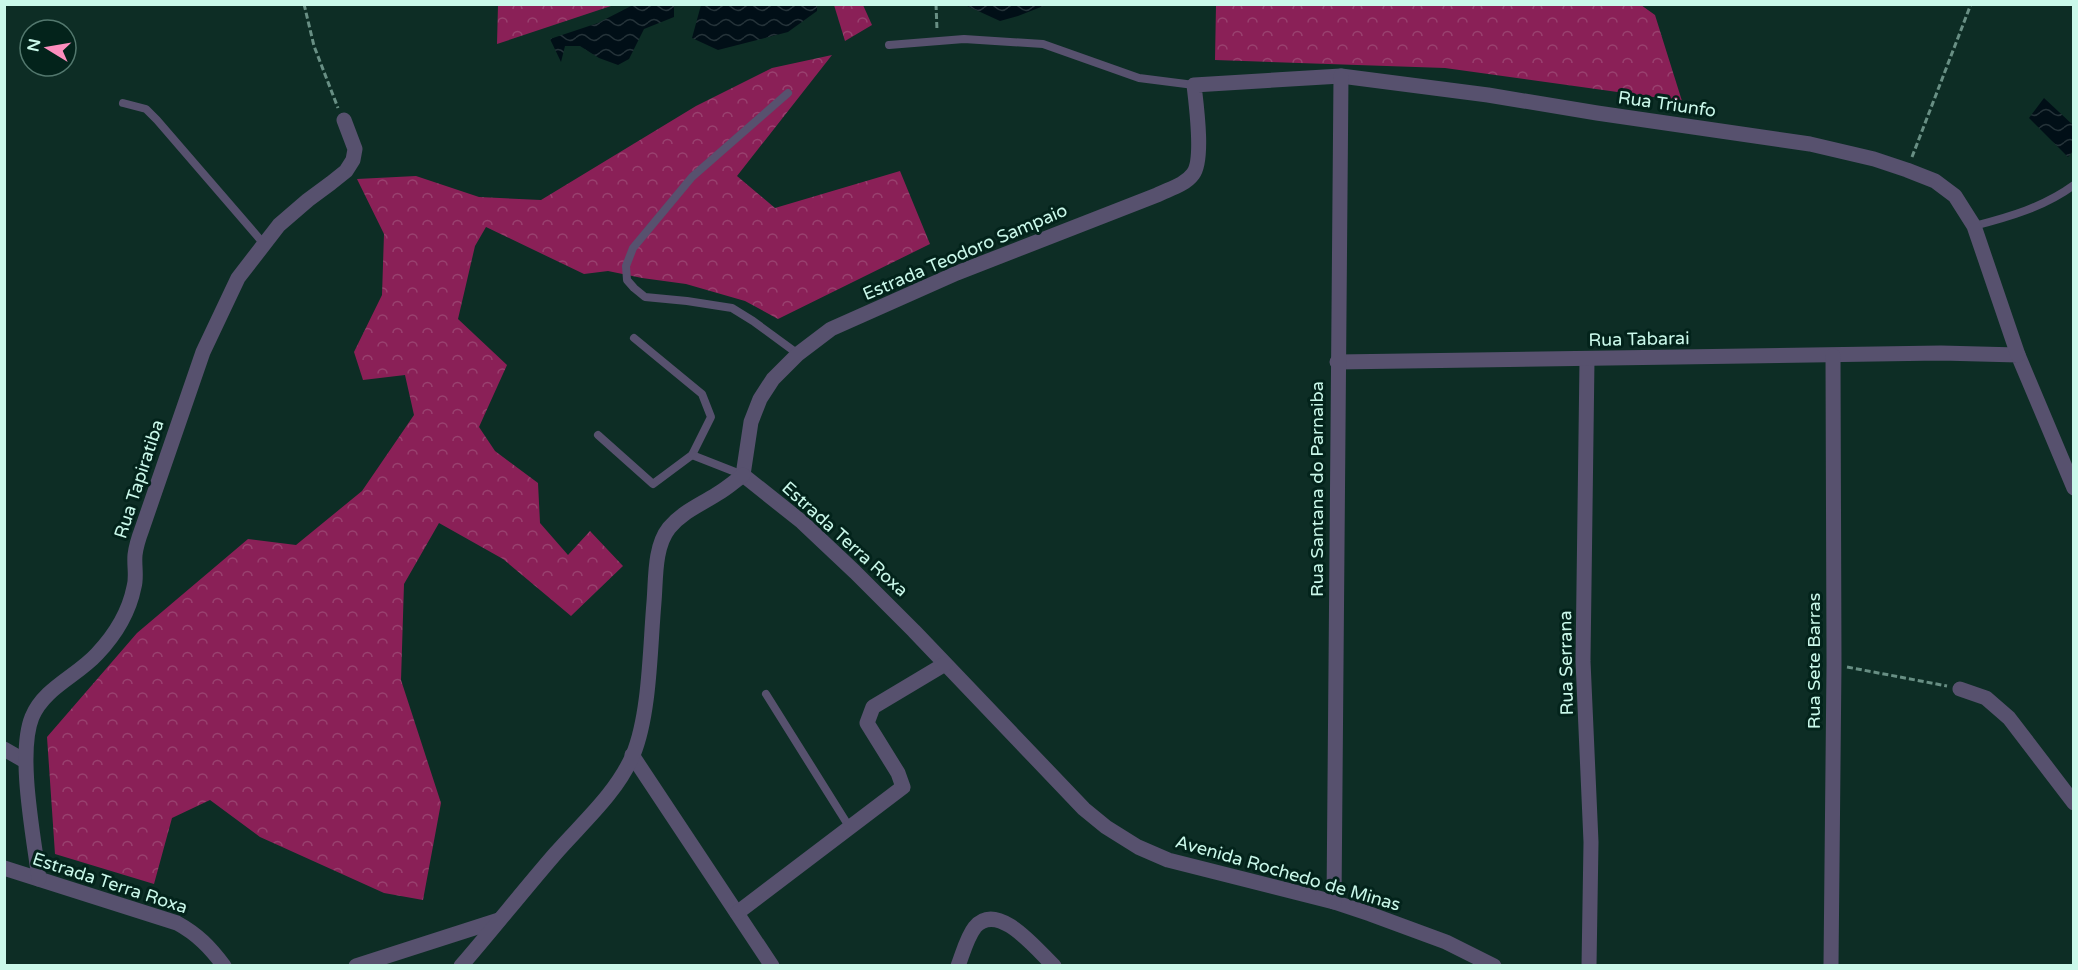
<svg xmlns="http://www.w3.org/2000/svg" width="2078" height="970" font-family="'Varela Round',sans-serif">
  <defs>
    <pattern id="forest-crowns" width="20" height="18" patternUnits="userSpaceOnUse" patternTransform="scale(1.5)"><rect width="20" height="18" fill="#8a2057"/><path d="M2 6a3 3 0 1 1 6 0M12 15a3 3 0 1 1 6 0" fill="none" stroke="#99416f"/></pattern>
    <pattern id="water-waves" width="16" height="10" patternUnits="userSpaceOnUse" patternTransform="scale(1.5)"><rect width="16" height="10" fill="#010f17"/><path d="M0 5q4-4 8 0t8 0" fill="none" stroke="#253339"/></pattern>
  </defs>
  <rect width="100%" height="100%" fill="#0d2d25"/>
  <g fill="url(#forest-crowns)">
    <path d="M498,5V4L614,5L497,44Z"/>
    <path d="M834,5H863L872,25L845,41Z"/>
    <path d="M1216,5H1641L1655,15L1682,101L1445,68L1215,60Z"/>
    <path d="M832,55L737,176L775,208L900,171L930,244L778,319L745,301L686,284L642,278L608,271L584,274L486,227L475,246L458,319L507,365L479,427L495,451L538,483L540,523L568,555L590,531L623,566L571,616L503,559L439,523L404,584L401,680L441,803L423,900L384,893L260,837L210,800L172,818L154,884L55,854L47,737L137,633L248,539L296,545L362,491L414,415L405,375L363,380L354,352L382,295L384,234L357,179L416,176L479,197L541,200L696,106L772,68Z"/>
  </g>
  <g fill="url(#water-waves)">
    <path d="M633,5H674V17L644,29L629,59L618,65L599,58L580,46H565L561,62L550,39L598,23Z"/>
    <path d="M701,5L817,4V11L788,32L718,50L692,38Z"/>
    <path d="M965,5L1046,4V5L1018,16L1000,21Z"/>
    <path d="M2044,98L2073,125V151L2068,157L2029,118Z"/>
  </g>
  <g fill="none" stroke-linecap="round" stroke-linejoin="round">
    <g stroke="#688f84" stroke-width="3" stroke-dasharray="6 3" stroke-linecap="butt">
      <path d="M304,4L314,46L338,108"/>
      <path d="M936,4L937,30"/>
      <path d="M1912,157L1971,4"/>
      <path d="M1847,667L1947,686"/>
    </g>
    <g stroke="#57516e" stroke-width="8">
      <path d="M889,45L964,39L1043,44L1139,78L1194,85"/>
      <path d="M788,93L692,177L633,248L626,266L627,280L634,288L645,297L687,301L732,308L753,321L798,354"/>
      <path d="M123,103L146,109L157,120L264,244"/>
      <path d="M1974,226C2009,217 2044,207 2074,185"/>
      <path d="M598,435L653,484L692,455L711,417L702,394L634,338"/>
      <path d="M692,455L743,475"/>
      <path d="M766,694L850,828"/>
    </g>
    <g stroke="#57516e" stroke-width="15">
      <path d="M1587,360L1583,661L1591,842L1589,966"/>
      <path d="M1337,362L1941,353L2018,355L2074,488"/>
      <path d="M743,475L751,422L760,399L773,379L798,354L831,329L957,273L1157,195C1169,189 1185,185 1193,174C1204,160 1196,103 1194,85L1341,76L1488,95L1597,113L1810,144L1874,159L1907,170L1935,181L1955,196L1974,226L2018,355"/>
      <path d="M743,475L802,522L855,572L914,631L1084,809L1106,827L1138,847L1168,860L1334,902L1370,914L1446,942L1494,966"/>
      <path d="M1960,689L1986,698L2009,718L2074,803"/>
      <path d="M4,749L25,761"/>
      <path d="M632,755L772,966"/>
      <path d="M4,868L177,923C197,934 210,947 224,966"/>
      <path d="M39,879C34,838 17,754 32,717C44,688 77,676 97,654C115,635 129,612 134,587C137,577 134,566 135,555C136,546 139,537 142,529L203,352L238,278L279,225L308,200L331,183L346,171L353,160L355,149L344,120"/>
      <path d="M1334,902L1341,76"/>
      <path d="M737,913L903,787L898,773L867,723L873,707L945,664"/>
      <path d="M356,966L499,920"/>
      <path d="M461,966C493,929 523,891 555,854C582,823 616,794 633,755C650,714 650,647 654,602C656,579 654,547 669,528C682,512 700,505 717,494C726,489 734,482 743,475"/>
      <path d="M958,966C963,953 967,937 975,927C998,900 1037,950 1054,966"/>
      <path d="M1831,966L1834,664L1833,356"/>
    </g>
  </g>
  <g text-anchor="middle" stroke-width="6" stroke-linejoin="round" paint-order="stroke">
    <g font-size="18" fill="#caf8ea" stroke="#03231b">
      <text transform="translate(1667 104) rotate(8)" y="6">Rua Triunfo</text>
      <text transform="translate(965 252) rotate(-23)" y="6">Estrada Teodoro Sampaio</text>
      <text transform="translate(1639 339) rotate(-1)" y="6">Rua Tabarai</text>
      <text transform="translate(139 479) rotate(-72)" y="6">Rua Tapiratiba</text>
      <text transform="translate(1317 489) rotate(-90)" y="6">Rua Santana do Parnaiba</text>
      <text transform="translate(845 539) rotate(42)" y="6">Estrada Terra Roxa</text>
      <text transform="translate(1814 661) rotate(-90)" y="6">Rua Sete Barras</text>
      <text transform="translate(1566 663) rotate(-91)" y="6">Rua Serrana</text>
      <text transform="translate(1288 873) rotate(16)" y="6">Avenida Rochedo de Minas</text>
      <text transform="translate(110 883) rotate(18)" y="6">Estrada Terra Roxa</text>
    </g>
  </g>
  <rect width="2078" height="970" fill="none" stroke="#caf8ea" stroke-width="12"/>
  <g transform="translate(48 48) rotate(281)"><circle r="28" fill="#03231b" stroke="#53786e" stroke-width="1.5"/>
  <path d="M0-4.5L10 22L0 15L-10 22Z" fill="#fd8ebe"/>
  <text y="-9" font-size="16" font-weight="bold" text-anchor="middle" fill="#caf8ea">N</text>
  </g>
</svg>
